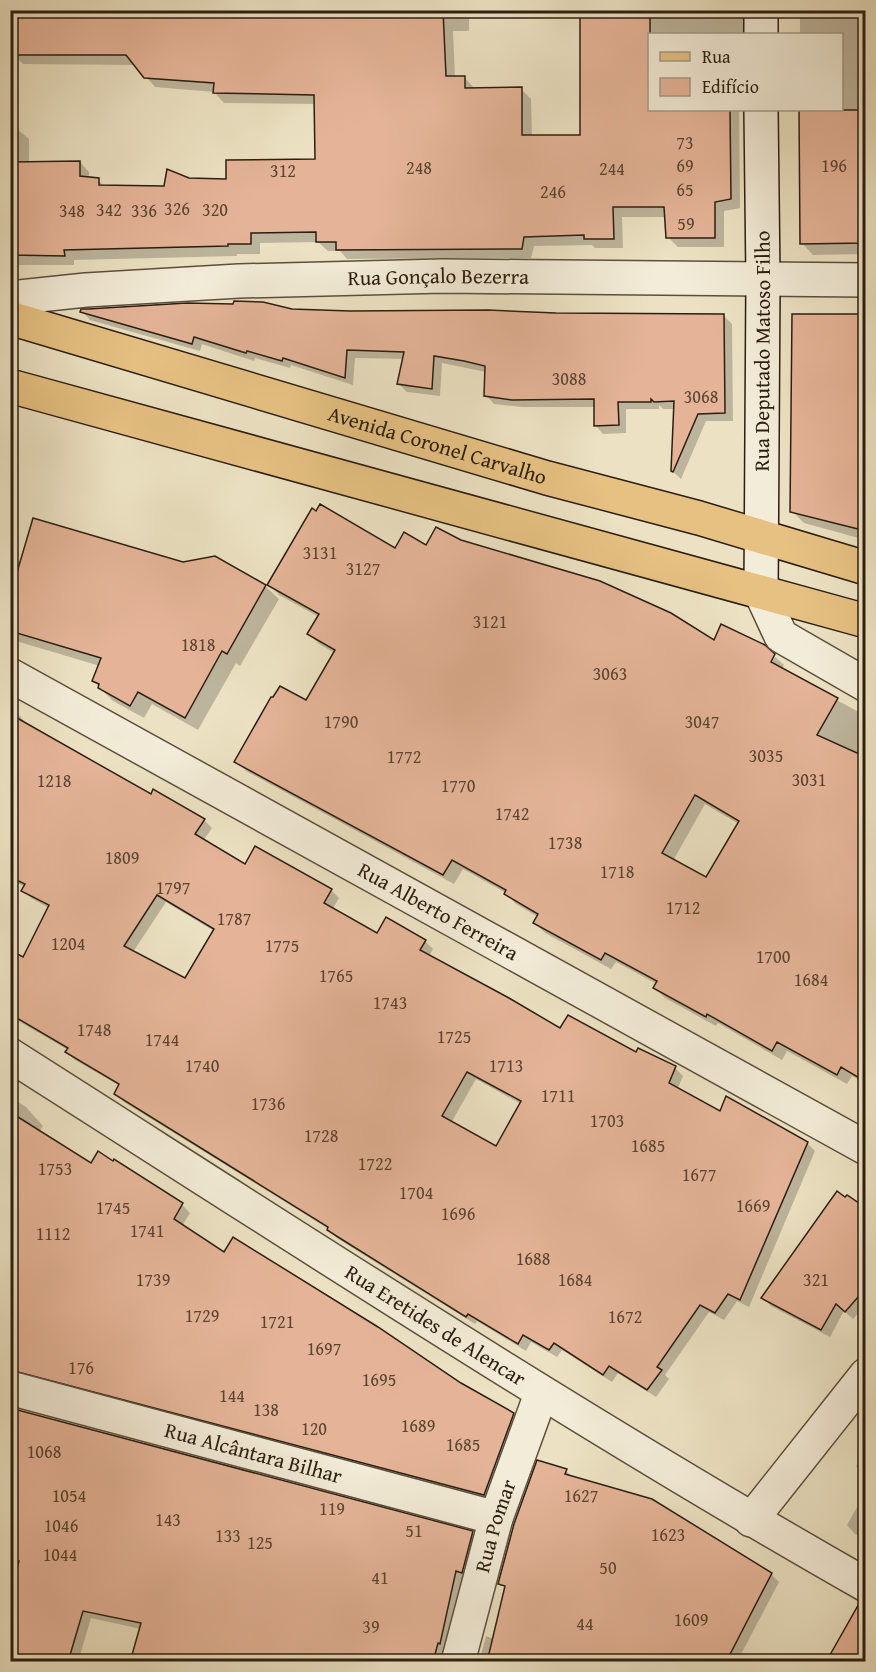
<svg xmlns="http://www.w3.org/2000/svg" width="876" height="1672" font-family="'Gentium Book Plus',serif">
  <rect width="100%" height="100%" fill="#ece2c3"/>
  <filter id="stains"><feTurbulence type="fractalNoise" baseFrequency=".00333" numOctaves="4"/><feColorMatrix values="0 0 0 0 .2 0 0 0 0 .09 0 0 0 0 .02 0 0 0 .5 -.17"/></filter>
  <radialGradient id="worn" r=".72"><stop offset=".6" stop-color="#630" stop-opacity="0"/><stop offset="1" stop-color="#630" stop-opacity=".3"/></radialGradient>
  <g fill="#0003" fill-rule="evenodd">
    <path d="M10,10H469V31H453L455,78H465L475,89H521L531,99L532,136L582,137L581,10H743V34H650V110H739L740,208L724,211V247H678L668,237L666,217H622L623,248H595L592,245L534,246L531,258L347,259L340,251H328L318,242L260,243V254H237V256L74,260V265H10V110L17,116L16,128L29,139V163L80,162L89,172V179L98,180L105,187H165L189,179L228,180L316,160V104L224,103L214,92L155,87L136,65L23,64L13,54Z"/>
    <path d="M800,10H866V254L813,255L802,243L800,110H842V34H800Z"/>
    <path d="M292,310L724,316L732,324L733,421H706L681,479L672,471L675,409H663L659,405V409H626V433L603,434L595,425V407H522L494,404L486,395V372L442,363L440,396L407,392L399,384L404,359L355,358L353,385L291,365L290,368L255,358L254,361L202,344L200,351L90,320L82,311Z"/>
    <path d="M866,315V540L804,523L792,511Z"/>
    <path d="M460,541L714,642L768,669L775,657L784,665L782,670L866,716V1084L852,1076L847,1084L787,1051L782,1060L718,1023L716,1026L665,998L655,988L657,984L616,962L611,969L545,933L535,923L538,917L516,904L506,893L463,869L454,884L246,771L236,761L306,702L335,653L319,644L309,634L319,617L279,595L269,584L396,550ZM705,804L739,824L707,879L673,861Z"/>
    <path d="M265,586L279,599L240,666L236,663L198,730L152,704L144,718L113,701L100,688L94,681L100,666L16,641L10,636V601Z"/>
    <path d="M10,711L20,716L27,725L152,796L204,820L212,828L203,841L245,866L331,890L339,898L332,910L378,935L425,941L433,949L429,956L561,1030L675,1068L683,1076L677,1090L721,1113L807,1143L815,1151L749,1307L737,1301L724,1320L709,1312L665,1375L669,1379L656,1397L618,1373L612,1382L562,1350L557,1357L531,1342L526,1351L477,1321L475,1324L348,1245L337,1238L329,1229L124,1102L116,1093L120,1086L75,1060L67,1052L68,1050L10,1016V951L24,958L49,908L31,898L23,890L25,887L10,879ZM166,902L214,931L185,980L133,952ZM476,1079L521,1104L497,1149L451,1123Z"/>
    <path d="M10,1097L26,1107L43,1126L39,1132L92,1165L115,1162L182,1205L190,1213L182,1226L225,1254L513,1414L521,1422L492,1503L10,1379Z"/>
    <path d="M866,1210V1305L853,1319L844,1311L830,1337L771,1306L763,1298Z"/>
    <path d="M10,1409L472,1533L480,1541L448,1662H131L141,1629L91,1618L78,1662H10L19,1566L10,1563Z"/>
    <path d="M866,1454V1475L856,1466Z"/>
    <path d="M566,1471L573,1478L771,1574L779,1582L737,1662H479L486,1636L494,1639L506,1589L500,1583Z"/>
    <path d="M866,1491V1539L855,1534L847,1525Z"/>
  </g>
  <g fill="#e5b498" stroke="#2c1e10" stroke-width="1.5" fill-rule="evenodd">
    <path d="M10,10H443L446,76H465V88L522,87V135H580V10H650V110H730L731,199L715,202V238H666L664,207H613L614,239H584V235L524,237L522,249L336,250V242H316V232L251,233V244H228V246L64,250L65,256L10,255V162L80,161V176L99,178V185L164,186L167,169L189,178L226,179V160L315,159L314,95L213,93L214,83L144,78L126,55H10Z"/>
    <path d="M799,110H866V243L800,244Z"/>
    <path d="M234,301L263,302L292,309L350,311L488,310L556,313L724,314L725,413L698,414L673,472L671,471L674,401L654,402L651,399V402H618L619,425L594,426V399L512,400L484,396L485,366L464,361L434,356L432,389L397,384L404,352L347,350L345,378L283,358L282,361L247,351L246,353L194,337L192,344L80,312L81,309H88L187,303L233,304Z"/>
    <path d="M792,314H866V531L790,512Z"/>
    <path d="M320,504L395,548L404,532L426,545L436,527L461,540L600,581L671,613L714,640L721,624L765,645L775,654L771,662L838,698L817,735L866,757V1082L841,1067L837,1075L777,1042L772,1051L707,1014L706,1017L653,988L657,981L605,953L601,960L533,923L538,914L504,894L506,890L452,860L443,875L234,762L271,697H273L280,686L306,700L335,650L307,634L319,614L267,585L312,508L316,511ZM695,795L739,821L706,877L662,853Z"/>
    <path d="M33,518L183,562L215,556L266,585L227,654L222,651L185,718L138,692L130,706L98,688L99,684L92,681L101,658L10,631V596Z"/>
    <path d="M10,714L151,794L153,789L205,819L195,834L245,864L255,846L332,889L324,903L377,933L386,917L426,940L420,950L509,998L560,1028L568,1015L636,1052L638,1048L676,1066L669,1083L720,1111L726,1096L808,1142L740,1300L728,1294L715,1313L700,1305L657,1367L662,1370L647,1390L609,1366L603,1375L554,1343L549,1350L523,1335L518,1344L468,1314L466,1317L338,1237L327,1230L328,1227L114,1094L119,1084L65,1052L68,1048L10,1014V950L23,957L49,905L21,891L25,884L10,877ZM157,895L214,929L185,978L124,946ZM467,1072L521,1101L496,1146L442,1116Z"/>
    <path d="M10,1112L91,1163L98,1151L113,1161L114,1159L183,1203L174,1219L224,1252L233,1237L378,1327L461,1383L514,1413L484,1495L10,1370Z"/>
    <path d="M837,1191L845,1197L847,1195L866,1208V1288L845,1312L836,1304L821,1330L761,1298Z"/>
    <path d="M10,1408L473,1531L462,1573L456,1571L440,1644L438,1643L433,1662H130L141,1623L83,1611L68,1662H10V1593L19,1561L10,1559Z"/>
    <path d="M537,1460L567,1469L565,1474L652,1499L772,1573L726,1662H487L505,1586L498,1584L514,1524Z"/>
    <path d="M860,1602L866,1604V1662H826Z"/>
  </g>
  <g fill="none" stroke-linecap="round" stroke-linejoin="round">
    <defs>
      <g id="street">
        <path id="s1" d="M10,298L86,290L239,281L443,276L866,280"/>
        <path d="M761,593L781,636L866,685"/>
        <path id="s2" d="M10,675L866,1148"/>
        <path id="s3" d="M10,1055C293,1235 574,1419 866,1585"/>
        <path id="s4" d="M10,1388L496,1518"/>
        <path d="M751,1520L866,1375"/>
        <path id="s5" d="M458,1662L496,1518L541,1394"/>
      </g>
      <g id="secondary">
        <path d="M761,10V34"/>
        <path id="s6" d="M761,593L763,280L761,110"/>
      </g>
      <g id="primary">
        <path id="s7" d="M10,318L547,478L699,518L866,568"/>
        <path d="M10,386L866,621"/>
      </g>
    </defs>
    <use href="#street" stroke="#5c4f3d" stroke-width="36"/>
    <use href="#secondary" stroke="#2c1e10" stroke-width="36"/>
    <use href="#primary" stroke="#2c1e10" stroke-width="36"/>
    <use href="#street" stroke="#f3ecd8" stroke-width="33"/>
    <use href="#secondary" stroke="#f3ecd8" stroke-width="33"/>
    <use href="#primary" stroke="#e6c182" stroke-width="33"/>
  </g>
  <g text-anchor="middle" stroke-width="6" stroke-linejoin="round" paint-order="stroke">
    <g font-size="18" fill="#5a4432">
      <text x="685" y="149">73</text>
      <text x="685" y="172">69</text>
      <text x="834" y="172">196</text>
      <text x="419" y="174">248</text>
      <text x="612" y="175">244</text>
      <text x="283" y="177">312</text>
      <text x="685" y="196">65</text>
      <text x="553" y="198">246</text>
      <text x="177" y="215">326</text>
      <text x="109" y="216">342</text>
      <text x="215" y="216">320</text>
      <text x="72" y="217">348</text>
      <text x="144" y="217">336</text>
      <text x="686" y="230">59</text>
      <text x="569" y="385">3088</text>
      <text x="701" y="403">3068</text>
      <text x="320" y="559">3131</text>
      <text x="363" y="575">3127</text>
      <text x="490" y="628">3121</text>
      <text x="198" y="651">1818</text>
      <text x="610" y="680">3063</text>
      <text x="341" y="728">1790</text>
      <text x="702" y="728">3047</text>
      <text x="766" y="762">3035</text>
      <text x="404" y="763">1772</text>
      <text x="809" y="786">3031</text>
      <text x="54" y="787">1218</text>
      <text x="458" y="792">1770</text>
      <text x="512" y="820">1742</text>
      <text x="565" y="849">1738</text>
      <text x="122" y="864">1809</text>
      <text x="617" y="878">1718</text>
      <text x="173" y="894">1797</text>
      <text x="683" y="914">1712</text>
      <text x="234" y="925">1787</text>
      <text x="68" y="950">1204</text>
      <text x="282" y="952">1775</text>
      <text x="773" y="963">1700</text>
      <text x="336" y="982">1765</text>
      <text x="811" y="986">1684</text>
      <text x="390" y="1009">1743</text>
      <text x="94" y="1036">1748</text>
      <text x="454" y="1043">1725</text>
      <text x="162" y="1046">1744</text>
      <text x="202" y="1072">1740</text>
      <text x="506" y="1072">1713</text>
      <text x="558" y="1102">1711</text>
      <text x="268" y="1110">1736</text>
      <text x="607" y="1127">1703</text>
      <text x="321" y="1142">1728</text>
      <text x="648" y="1152">1685</text>
      <text x="375" y="1170">1722</text>
      <text x="55" y="1175">1753</text>
      <text x="699" y="1181">1677</text>
      <text x="416" y="1199">1704</text>
      <text x="753" y="1212">1669</text>
      <text x="113" y="1214">1745</text>
      <text x="458" y="1220">1696</text>
      <text x="147" y="1237">1741</text>
      <text x="53" y="1240">1112</text>
      <text x="533" y="1265">1688</text>
      <text x="153" y="1286">1739</text>
      <text x="575" y="1286">1684</text>
      <text x="816" y="1286">321</text>
      <text x="202" y="1322">1729</text>
      <text x="625" y="1323">1672</text>
      <text x="277" y="1328">1721</text>
      <text x="324" y="1355">1697</text>
      <text x="81" y="1374">176</text>
      <text x="379" y="1386">1695</text>
      <text x="232" y="1402">144</text>
      <text x="266" y="1416">138</text>
      <text x="418" y="1432">1689</text>
      <text x="314" y="1435">120</text>
      <text x="463" y="1451">1685</text>
      <text x="44" y="1458">1068</text>
      <text x="69" y="1502">1054</text>
      <text x="581" y="1502">1627</text>
      <text x="332" y="1515">119</text>
      <text x="168" y="1526">143</text>
      <text x="61" y="1532">1046</text>
      <text x="414" y="1537">51</text>
      <text x="668" y="1541">1623</text>
      <text x="228" y="1542">133</text>
      <text x="260" y="1549">125</text>
      <text x="60" y="1561">1044</text>
      <text x="608" y="1574">50</text>
      <text x="380" y="1584">41</text>
      <text x="691" y="1626">1609</text>
      <text x="585" y="1630">44</text>
      <text x="371" y="1633">39</text>
    </g>
    <g font-size="21" fill="#2c1e10" stroke="#f3ecd8">
      <text dy="7" stroke="none"><textPath href="#s1" startOffset="429">Rua Gonçalo Bezerra</textPath></text>
      <text dy="7" stroke="none"><textPath href="#s6" startOffset="242">Rua Deputado Matoso Filho</textPath></text>
      <text dy="7" stroke="none"><textPath href="#s7" startOffset="446">Avenida Coronel Carvalho</textPath></text>
      <text dy="7" stroke="none"><textPath href="#s2" startOffset="489">Rua Alberto Ferreira</textPath></text>
      <text dy="7" stroke="none"><textPath href="#s3" startOffset="504">Rua Eretides de Alencar</textPath></text>
      <text dy="7" stroke="none"><textPath href="#s4" startOffset="252">Rua Alcântara Bilhar</textPath></text>
      <text dy="7" stroke="none"><textPath href="#s5" startOffset="141">Rua Pomar</textPath></text>
    </g>
  </g>
  <rect width="876" height="1672" fill="none" stroke="#ece2c3" stroke-width="36"/>
  <rect x="12" y="12" width="852" height="1648" fill="none" stroke="#2c1e10" stroke-width="3"/>
  <rect x="18" y="18" width="840" height="1636" fill="none" stroke="#2c1e10" stroke-width="1.5"/>
  <rect x="648" y="33" width="195" height="78" fill="#f3ecd8" stroke="#a39a88" stroke-width="1.5"/>
  <rect x="660" y="52" width="30" height="9" fill="#e6c182" stroke="#a39a88" stroke-width="1.5"/>
  <text x="702" y="63" font-size="18" fill="#2c1e10">Rua</text>
  <rect x="660" y="78" width="30" height="18" fill="#e5b498" stroke="#a39a88" stroke-width="1.5"/>
  <text x="702" y="93" font-size="18" fill="#2c1e10">Edifício</text>
  <rect width="100%" height="100%" filter="url(#stains)"/>
  <rect width="100%" height="100%" fill="url(#worn)"/>
</svg>
